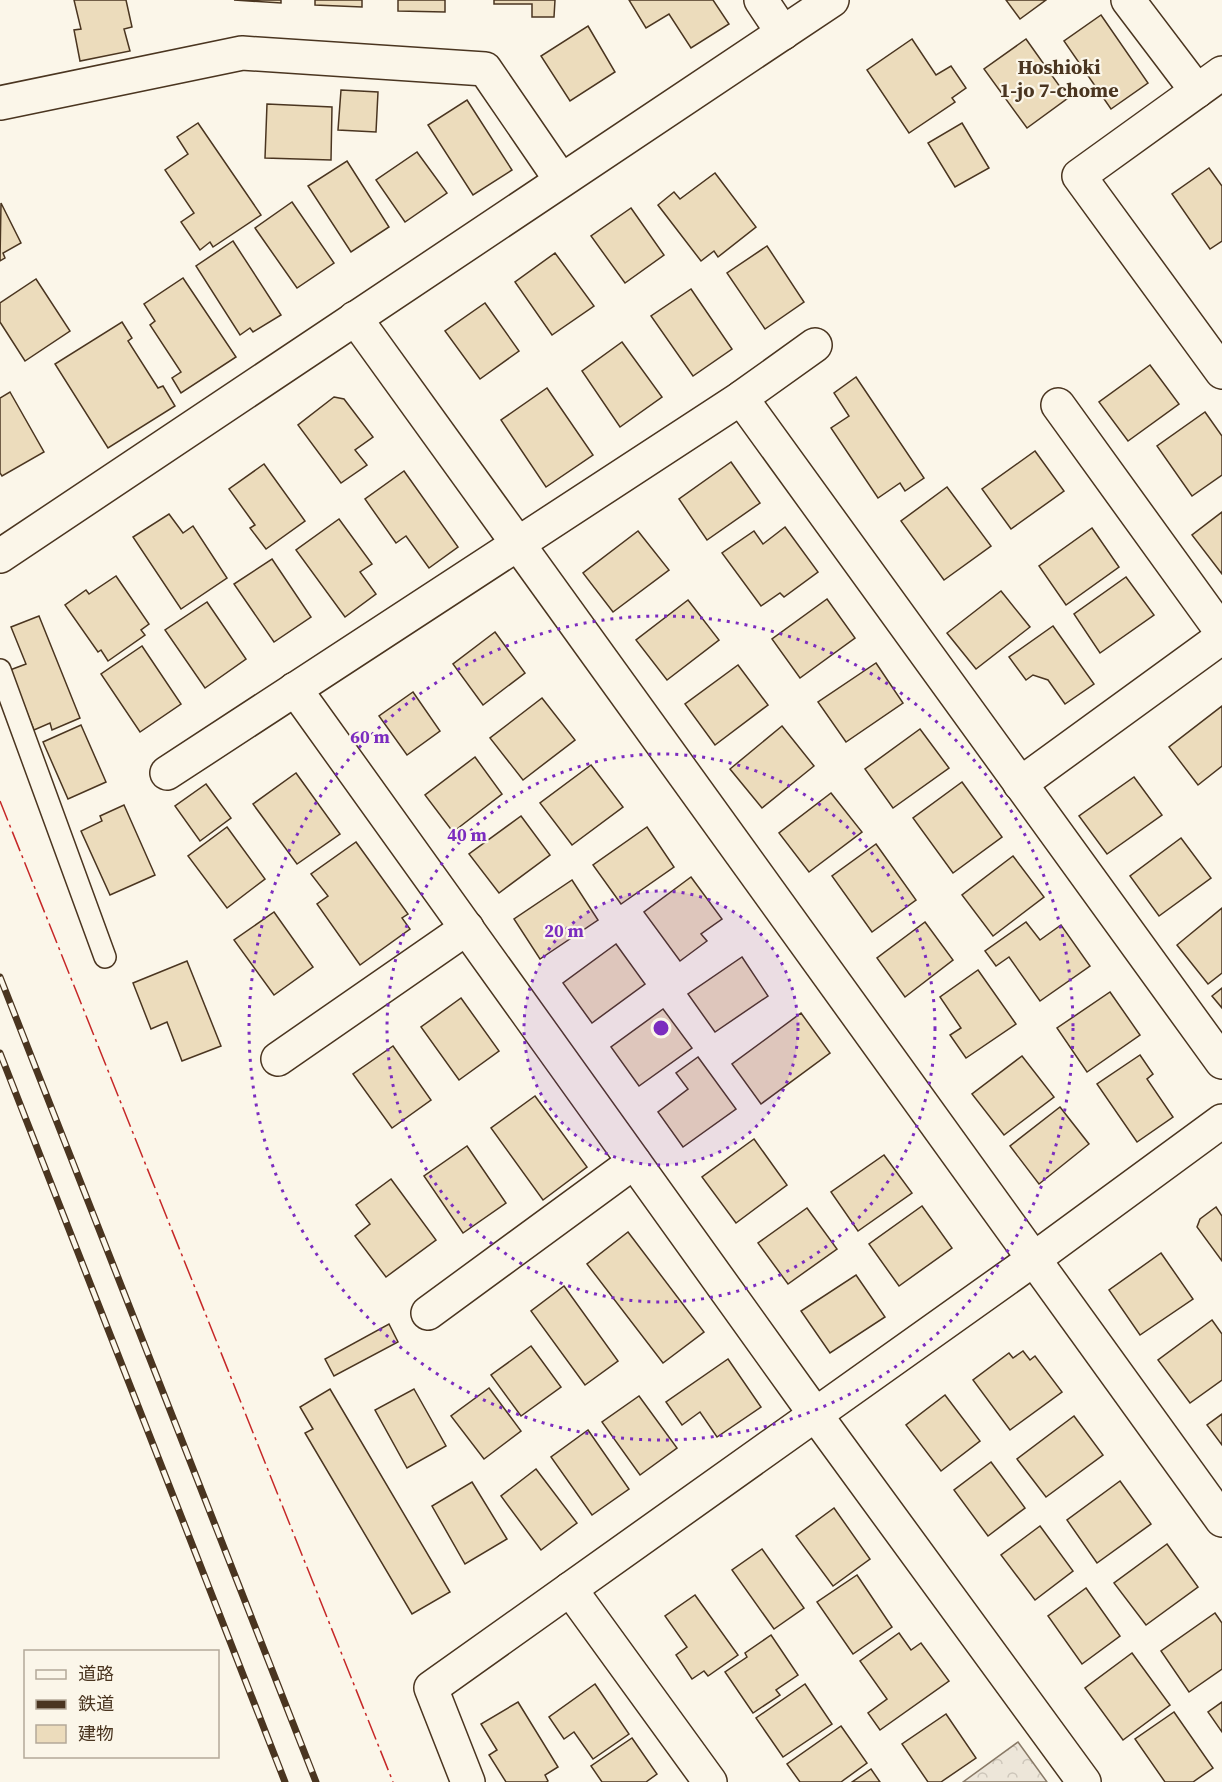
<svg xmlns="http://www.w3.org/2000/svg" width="1222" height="1782" font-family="'Source Serif 4','Noto Sans JP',serif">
  <defs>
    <pattern id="park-crowns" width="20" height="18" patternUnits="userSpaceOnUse" patternTransform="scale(1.5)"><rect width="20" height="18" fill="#ede6d9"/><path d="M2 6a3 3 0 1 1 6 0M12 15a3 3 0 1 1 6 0" fill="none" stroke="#cdc6ba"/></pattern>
  </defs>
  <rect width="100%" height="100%" fill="#fbf6e9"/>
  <path fill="url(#park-crowns)" stroke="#887966" stroke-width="1.5" d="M1018,1742L1047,1782H963Z"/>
  <g fill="#ecdcbc" stroke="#4a3520" stroke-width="1.5">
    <path d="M74,0H126L132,27L124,29L130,51L80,61L74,30L81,29Z"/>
    <path d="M234,0H281V3Z"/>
    <path d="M315,0H362V7L315,5Z"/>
    <path d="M398,0H445V12L398,11Z"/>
    <path d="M494,0H555L554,17H532V4H494Z"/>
    <path d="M629,0H713L729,24L691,48L669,14L646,28Z"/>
    <path d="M1006,0H1046L1020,19Z"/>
    <path d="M1101,15L1148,83L1111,109L1064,41Z"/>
    <path d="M588,26L615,72L570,101L541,56Z"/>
    <path d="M912,39L936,75L951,66L966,88L952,98L955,102L909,133L867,70Z"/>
    <path d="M1026,39L1068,98L1027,128L984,69Z"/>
    <path d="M341,90L378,92L376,132L338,130Z"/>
    <path d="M467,100L512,170L473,195L428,125Z"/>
    <path d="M267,104L332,107L331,160L265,158Z"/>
    <path d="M198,123L261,215L213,247L210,242L200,250L181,222L194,213L165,170L188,154L177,137Z"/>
    <path d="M962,123L989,168L955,187L928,143Z"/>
    <path d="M417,152L447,193L405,222L376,180Z"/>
    <path d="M347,161L389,227L351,252L308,186Z"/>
    <path d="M1209,168L1222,186V241L1210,249L1172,194Z"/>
    <path d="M715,173L756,227L718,257L714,251L701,261L658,205L674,192L680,199Z"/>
    <path d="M292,202L334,263L297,288L255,228Z"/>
    <path d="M1,203L21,243L3,253L5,258L0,261Z"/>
    <path d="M631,208L664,255L625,283L591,236Z"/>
    <path d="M233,241L281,315L253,332L250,328L240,335L196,266Z"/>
    <path d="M767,246L804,302L765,329L727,273Z"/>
    <path d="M555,253L594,306L552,335L515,282Z"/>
    <path d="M183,278L236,357L181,393L172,378L181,372L150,325L155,321L144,304Z"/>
    <path d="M36,279L70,331L25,361L0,322V303Z"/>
    <path d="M691,289L732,349L693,376L651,316Z"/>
    <path d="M485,303L519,351L480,379L445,331Z"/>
    <path d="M122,322L132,338L128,341L158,388L163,386L175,406L108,448L55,364Z"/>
    <path d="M622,342L662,397L620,427L582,371Z"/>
    <path d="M1150,365L1179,404L1128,441L1099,402Z"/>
    <path d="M856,377L924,478L905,491L900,483L878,498L831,428L849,416L834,393Z"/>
    <path d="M547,388L593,455L546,487L501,420Z"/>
    <path d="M10,392L44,452L2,476L0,473V398Z"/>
    <path d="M334,397L344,399L373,437L355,450L367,465L341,483L298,425Z"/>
    <path d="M1205,412L1222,436V475L1192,496L1157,446Z"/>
    <path d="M1035,451L1064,491L1011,529L982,489Z"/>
    <path d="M731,462L760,503L707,540L679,499Z"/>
    <path d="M264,464L305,521L266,549L250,528L255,525L229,489Z"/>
    <path d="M404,471L458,547L429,568L406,536L396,543L365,499Z"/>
    <path d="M947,487L991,546L944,580L901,521Z"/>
    <path d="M1222,512V574L1192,535Z"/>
    <path d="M169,514L183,533L193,526L227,578L181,609L133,537Z"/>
    <path d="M339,519L372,564L360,572L376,594L345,617L296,550Z"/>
    <path d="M785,527L818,572L784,597L780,593L761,606L722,553L754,531L763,544Z"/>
    <path d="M1092,528L1119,567L1066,605L1039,566Z"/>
    <path d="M638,531L669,570L613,612L583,573Z"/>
    <path d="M272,559L311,617L274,642L234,584Z"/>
    <path d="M116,576L149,624L141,630L145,635L108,661L101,650L98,652L65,605L86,590L89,594Z"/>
    <path d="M1126,577L1154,615L1100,653L1074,614Z"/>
    <path d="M1001,591L1030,627L976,669L947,633Z"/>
    <path d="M827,599L855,638L800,678L772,639Z"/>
    <path d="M688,600L719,640L667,680L636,640Z"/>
    <path d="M207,602L246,659L205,688L165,630Z"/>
    <path d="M39,616L80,718L52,730L50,723L34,730L10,670L26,664L11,627Z"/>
    <path d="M1053,626L1094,684L1065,704L1048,680L1033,675L1026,680L1009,657Z"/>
    <path d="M495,632L525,673L483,705L453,664Z"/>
    <path d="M142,646L181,704L140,732L101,674Z"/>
    <path d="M876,663L903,703L846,742L818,702Z"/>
    <path d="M738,665L768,705L715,745L685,704Z"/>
    <path d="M413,692L440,731L407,755L379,716Z"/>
    <path d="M542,698L575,740L523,780L490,738Z"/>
    <path d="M1222,706V766L1198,785L1169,747Z"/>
    <path d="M81,725L106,782L68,799L43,742Z"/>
    <path d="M782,726L814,766L762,808L730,769Z"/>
    <path d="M920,729L949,768L893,808L865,769Z"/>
    <path d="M475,757L502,794L453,832L425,795Z"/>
    <path d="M591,765L623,807L572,845L540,803Z"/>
    <path d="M296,773L340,834L297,864L253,804Z"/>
    <path d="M1134,777L1162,815L1107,854L1079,816Z"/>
    <path d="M962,782L1002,837L953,873L913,818Z"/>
    <path d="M206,784L231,818L200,841L175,806Z"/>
    <path d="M831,793L862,832L809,872L779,833Z"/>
    <path d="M124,805L155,875L110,895L81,831L102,821L100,816Z"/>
    <path d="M521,816L550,855L499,893L469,854Z"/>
    <path d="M227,827L265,879L227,908L188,856Z"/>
    <path d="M647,827L674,867L621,904L593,865Z"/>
    <path d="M1181,838L1211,878L1159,916L1130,876Z"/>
    <path d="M356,842L408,914L402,918L410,929L360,965L317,904L328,896L311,874Z"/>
    <path d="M876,844L916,900L872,932L832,876Z"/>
    <path d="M1013,856L1044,897L993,936L962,895Z"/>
    <path d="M691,877L722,919L701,934L707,941L680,961L644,912Z"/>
    <path d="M572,880L598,920L540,959L514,919Z"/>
    <path d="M1222,908V973L1208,984L1177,945Z"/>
    <path d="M274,912L313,967L274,995L234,940Z"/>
    <path d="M925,922L953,960L905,997L877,958Z"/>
    <path d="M1026,922L1040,940L1061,925L1090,966L1040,1001L1009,957L996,966L985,951Z"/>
    <path d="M616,944L645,984L592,1023L563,983Z"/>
    <path d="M742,957L768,996L715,1032L688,994Z"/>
    <path d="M187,961L221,1046L182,1061L167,1022L151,1029L133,983Z"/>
    <path d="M978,970L1016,1024L966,1058L950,1035L961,1028L940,997Z"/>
    <path d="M1222,988V1008L1212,996Z"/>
    <path d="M1110,992L1140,1035L1087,1072L1057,1028Z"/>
    <path d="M461,998L499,1051L459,1080L421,1027Z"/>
    <path d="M663,1009L692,1048L639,1086L611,1047Z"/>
    <path d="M801,1013L830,1053L761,1104L732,1064Z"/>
    <path d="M393,1046L431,1100L392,1128L353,1074Z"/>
    <path d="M1140,1055L1153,1074L1147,1079L1173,1117L1137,1142L1097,1084Z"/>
    <path d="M1022,1056L1054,1097L1004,1135L972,1094Z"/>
    <path d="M698,1057L736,1109L683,1147L658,1112L688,1089L676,1073Z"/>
    <path d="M535,1096L587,1167L543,1200L491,1128Z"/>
    <path d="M1060,1107L1089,1144L1039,1184L1010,1146Z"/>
    <path d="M754,1139L787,1185L736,1223L702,1177Z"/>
    <path d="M467,1146L506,1203L463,1233L424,1176Z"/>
    <path d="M884,1155L912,1193L858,1231L831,1192Z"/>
    <path d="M391,1179L436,1240L386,1277L355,1236L370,1224L356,1205Z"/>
    <path d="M922,1206L952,1248L899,1286L869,1244Z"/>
    <path d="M1216,1207L1222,1216V1261L1197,1227L1200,1219Z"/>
    <path d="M807,1208L837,1249L788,1284L758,1243Z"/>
    <path d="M628,1232L704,1332L663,1363L587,1264Z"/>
    <path d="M1161,1253L1193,1299L1140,1335L1109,1290Z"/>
    <path d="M856,1275L885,1317L830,1353L801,1311Z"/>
    <path d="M564,1286L618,1361L585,1385L531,1311Z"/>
    <path d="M1212,1320L1222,1334V1380L1190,1403L1158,1360Z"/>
    <path d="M389,1324L398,1342L334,1376L325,1359Z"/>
    <path d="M531,1346L561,1387L521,1416L491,1375Z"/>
    <path d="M1023,1351L1030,1360L1035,1356L1062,1392L1010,1430L973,1380L1009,1353L1013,1358Z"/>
    <path d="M728,1359L761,1407L717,1437L700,1412L682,1425L666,1402Z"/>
    <path d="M489,1388L521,1431L484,1459L451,1416Z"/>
    <path d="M330,1389L450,1592L412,1614L305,1433L313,1429L300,1407Z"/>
    <path d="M414,1389L446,1446L407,1468L375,1410Z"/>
    <path d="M945,1395L980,1441L941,1471L906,1425Z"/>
    <path d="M639,1396L677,1448L640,1475L602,1422Z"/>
    <path d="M1222,1414V1445L1207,1425Z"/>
    <path d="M1074,1416L1103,1455L1046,1497L1017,1459Z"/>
    <path d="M588,1430L629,1489L592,1515L551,1457Z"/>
    <path d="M991,1462L1025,1508L988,1536L954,1490Z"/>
    <path d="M536,1469L577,1523L541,1550L501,1496Z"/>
    <path d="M1120,1481L1151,1524L1097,1563L1067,1520Z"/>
    <path d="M472,1482L507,1539L465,1564L432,1506Z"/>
    <path d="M834,1508L870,1559L833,1586L796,1536Z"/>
    <path d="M1040,1526L1073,1571L1035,1600L1001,1555Z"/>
    <path d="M1167,1544L1198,1587L1146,1625L1114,1583Z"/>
    <path d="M762,1549L804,1608L774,1629L732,1570Z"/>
    <path d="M857,1575L892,1627L853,1654L817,1602Z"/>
    <path d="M1086,1588L1120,1636L1082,1664L1048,1616Z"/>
    <path d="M695,1595L738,1655L708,1676L704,1671L692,1679L676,1655L687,1647L665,1616Z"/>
    <path d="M1215,1613L1222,1623V1669L1189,1692L1161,1651Z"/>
    <path d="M899,1633L911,1650L921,1643L949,1681L880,1730L868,1713L887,1699L860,1661Z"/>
    <path d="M771,1635L798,1675L776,1690L780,1695L753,1713L725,1672L747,1657L745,1653Z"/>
    <path d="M1132,1653L1170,1705L1123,1740L1085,1688Z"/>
    <path d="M595,1684L629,1734L593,1759L574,1732L564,1739L549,1717Z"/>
    <path d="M805,1684L832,1724L783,1757L756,1718Z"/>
    <path d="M518,1702L558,1767L545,1775L548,1781L546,1782H506L489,1755L497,1750L481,1724Z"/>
    <path d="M1222,1702V1732L1208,1712Z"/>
    <path d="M1174,1712L1213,1768L1193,1782H1165L1135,1739Z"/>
    <path d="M946,1714L976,1758L941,1782H928L902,1744Z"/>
    <path d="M841,1726L867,1763L841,1782H800L787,1764Z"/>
    <path d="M632,1738L657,1774L646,1782H602L591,1766Z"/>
    <path d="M871,1769L880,1782H852Z"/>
  </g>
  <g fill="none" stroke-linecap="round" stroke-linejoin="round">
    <defs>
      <path id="lane" d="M0,670L105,957"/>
      <g id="street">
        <path d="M761,0L783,33"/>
        <path d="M1128,0L1197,91"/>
        <path d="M1222,73L1079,176L1222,372"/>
        <path d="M0,103L242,53L485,69L561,180"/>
        <path d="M355,318L1222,1520"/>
        <path d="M741,398L1222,1062"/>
        <path d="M1058,405L1222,632"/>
        <path d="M0,556L832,0"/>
        <path d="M295,689L815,1414L1084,1782"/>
        <path d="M167,773L741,398L815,345"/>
        <path d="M1020,784L1222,637"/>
        <path d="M278,1059L467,928"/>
        <path d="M428,1313L634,1162"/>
        <path d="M570,1589L710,1782"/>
        <path d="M468,1782L431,1688L1034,1259L1222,1121"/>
      </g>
    </defs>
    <use href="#lane" stroke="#4a3520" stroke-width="24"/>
    <use href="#street" stroke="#4a3520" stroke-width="36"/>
    <use href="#lane" stroke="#fbf6e9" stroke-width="21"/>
    <use href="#street" stroke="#fbf6e9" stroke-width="33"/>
    <defs>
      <g id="rail">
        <path d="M0,977L316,1782"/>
        <path d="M0,1053L285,1782"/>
      </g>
    </defs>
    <use href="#rail" stroke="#4a3520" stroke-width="7"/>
    <use href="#rail" stroke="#fbf6e9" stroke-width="4.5" stroke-dasharray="14" stroke-linecap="butt"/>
    <path stroke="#c62828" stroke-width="1.5" stroke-dasharray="21 4.5 3 4.5" stroke-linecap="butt" d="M0,801L393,1782"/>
  </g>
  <circle cx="661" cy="1028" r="137" fill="#7b2cbf" fill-opacity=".12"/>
  <g fill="none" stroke="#7b2cbf" stroke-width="3" stroke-dasharray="3 6">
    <circle cx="661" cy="1028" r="137"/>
    <circle cx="661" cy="1028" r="274"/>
    <circle cx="661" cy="1028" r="412"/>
  </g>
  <g text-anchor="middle" stroke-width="4.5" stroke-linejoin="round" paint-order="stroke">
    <g font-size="20" font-weight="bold" fill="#4a3520" stroke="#fbf6e9">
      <text x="1059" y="74">Hoshioki<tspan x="1059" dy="23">1-jo 7-chome</tspan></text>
    </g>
  </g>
  <circle cx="661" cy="1028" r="9" fill="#7b2cbf" stroke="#fbf6e9" stroke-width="3"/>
  <g font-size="18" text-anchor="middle" font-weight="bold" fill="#7b2cbf" stroke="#fbf6e9" stroke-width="4.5" stroke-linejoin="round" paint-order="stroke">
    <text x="370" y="743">60 m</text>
    <text x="467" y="841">40 m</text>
    <text x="564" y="937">20 m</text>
  </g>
  <rect x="24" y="1650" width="195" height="108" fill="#fbf6e9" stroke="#b4a999" stroke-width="1.5"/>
  <rect x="36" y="1670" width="30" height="9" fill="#fbf6e9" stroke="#b4a999" stroke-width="1.5"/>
  <text x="78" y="1680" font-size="18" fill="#4a3520">道路</text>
  <rect x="36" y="1700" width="30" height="9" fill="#4a3520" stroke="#b4a999" stroke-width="1.5"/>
  <text x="78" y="1710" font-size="18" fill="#4a3520">鉄道</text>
  <rect x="36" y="1725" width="30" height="18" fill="#ecdcbc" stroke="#b4a999" stroke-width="1.5"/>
  <text x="78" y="1740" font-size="18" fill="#4a3520">建物</text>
</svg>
